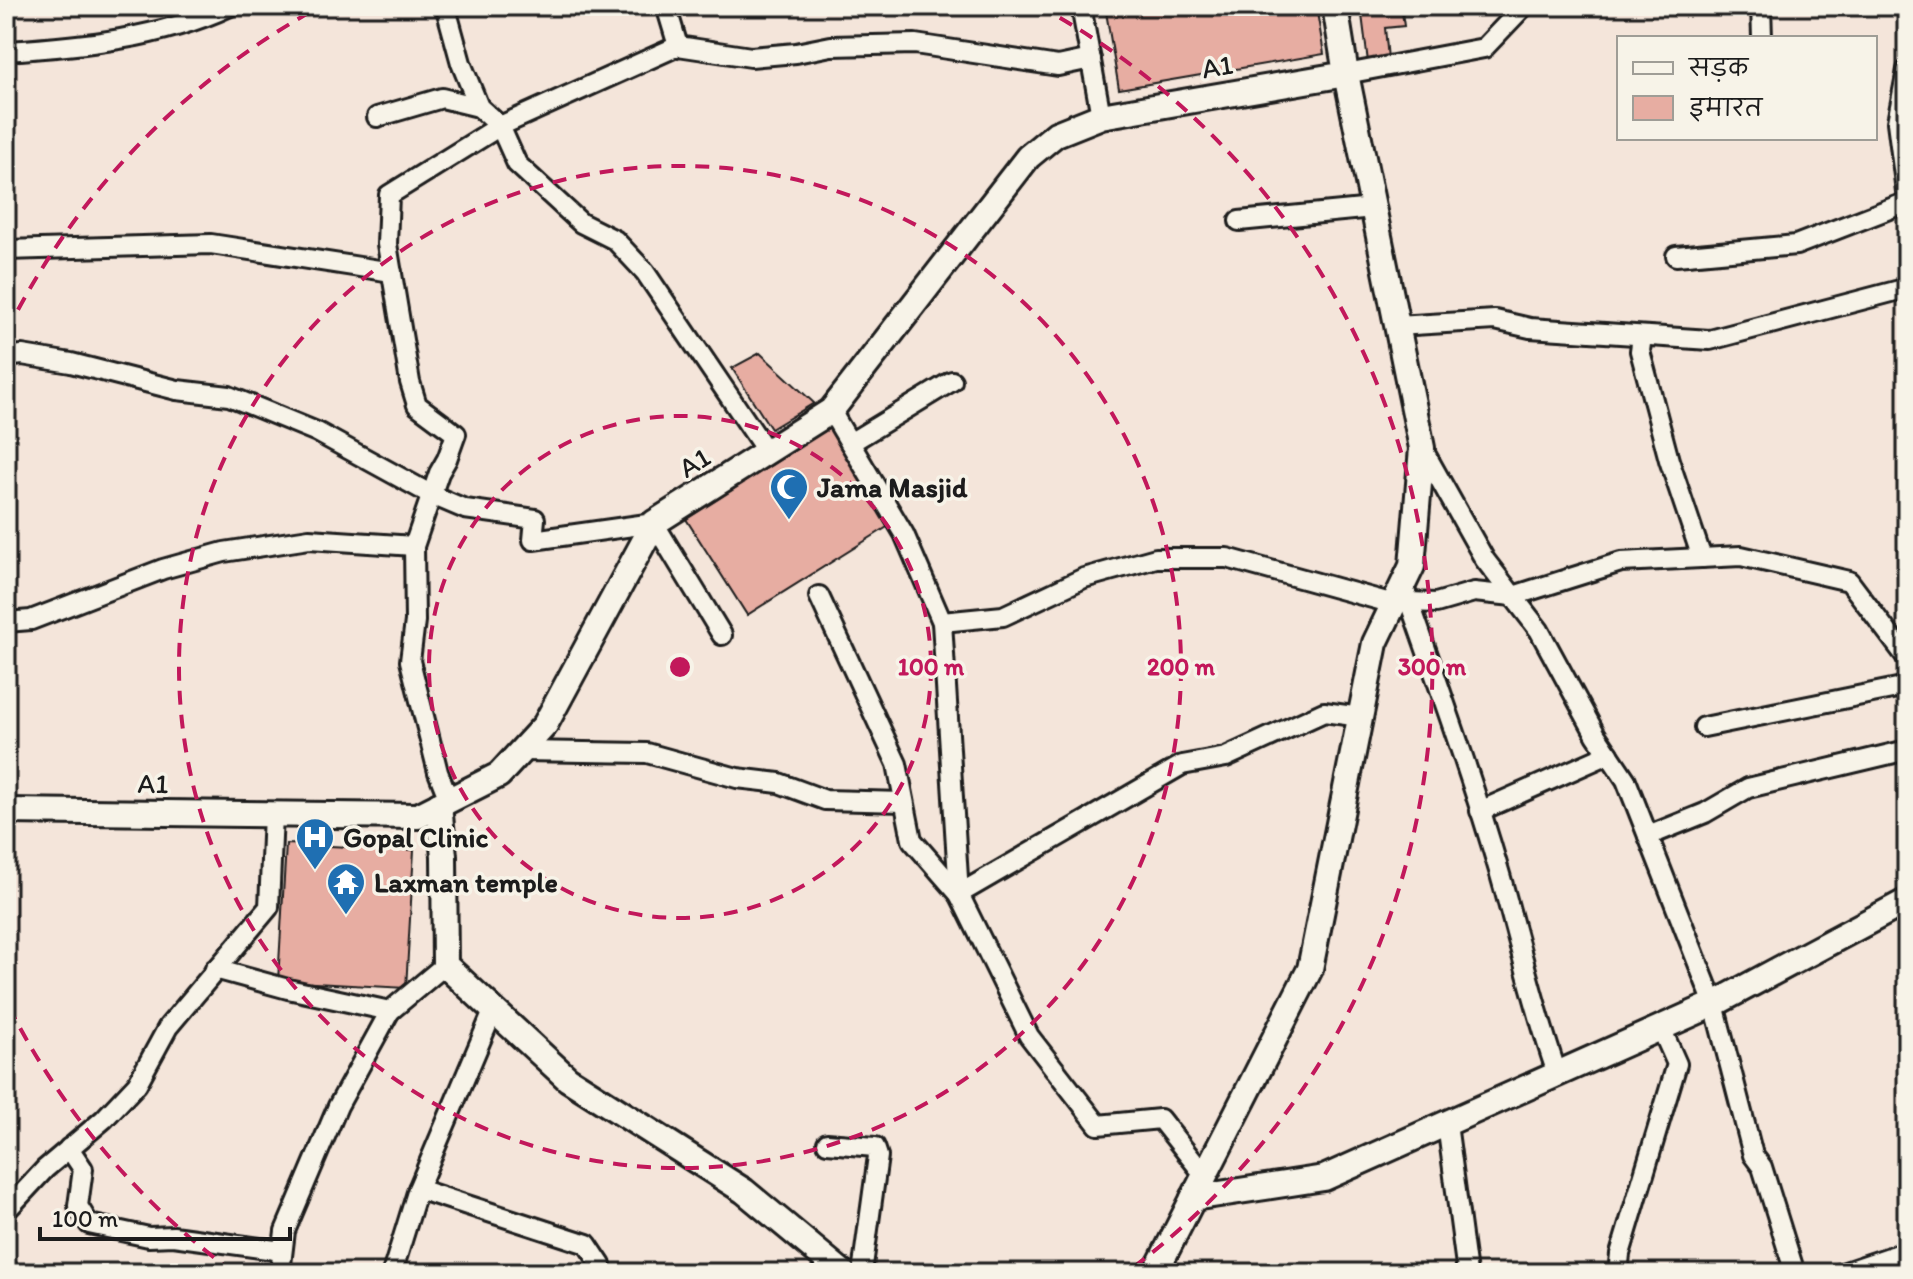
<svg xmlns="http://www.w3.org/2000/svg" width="1913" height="1279" font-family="Itim,'Playpen Sans Deva',sans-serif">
  <rect width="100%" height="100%" fill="#f4e5da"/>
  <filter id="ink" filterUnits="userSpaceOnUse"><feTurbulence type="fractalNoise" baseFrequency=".0125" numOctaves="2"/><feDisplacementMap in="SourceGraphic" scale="16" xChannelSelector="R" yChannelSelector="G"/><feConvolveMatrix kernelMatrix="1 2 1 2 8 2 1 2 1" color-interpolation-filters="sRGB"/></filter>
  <g filter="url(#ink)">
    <g fill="#e7ada2" stroke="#1c1c1c" stroke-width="2">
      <path d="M1105,6H1316L1324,54L1119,89Z"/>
      <path d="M1382,6L1383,14L1402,12L1404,26L1385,28L1388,59L1368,62L1361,7Z"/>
      <path d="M760,353L814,403L771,429L732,368Z"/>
      <path d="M831,427L892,524L747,615L686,519Z"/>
      <path d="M286,844L414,850L406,988L278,981Z"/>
    </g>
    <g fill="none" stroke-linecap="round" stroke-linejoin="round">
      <defs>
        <g id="street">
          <path d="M447,6V12L461,63L479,107L500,126L517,164L581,223L615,240L645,272L767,452"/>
          <path d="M666,6L678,46"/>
          <path d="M1081,6L1101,116"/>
          <path d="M1761,6L1762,38"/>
          <path d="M6,51C82,46 159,39 230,6"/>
          <path d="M1907,70L1897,122L1907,199"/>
          <path d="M1346,74L1484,48L1524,6"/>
          <path d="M377,117L442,98L479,107"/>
          <path d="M1239,221L1373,208"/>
          <path d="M6,250L211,244L392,272"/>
          <path d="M1676,256L1796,245L1907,202"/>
          <path d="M1397,326L1495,320L1530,328L1710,340L1907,288"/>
          <path d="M1642,336L1640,351L1669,460L1702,558"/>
          <path d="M6,357L22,355L71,363L177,390L229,396L317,432L432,495L465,509L535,519L533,540L654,523L722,635"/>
          <path d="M831,411L904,534L942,622L959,894L1029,1036L1098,1125L1160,1119L1205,1176"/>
          <path d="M850,443L952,381"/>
          <path d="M1422,448L1485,560L1539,630L1596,735L1626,780L1714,1004L1753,1155L1762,1167L1795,1273"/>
          <path d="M1407,595C1439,687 1472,778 1499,871C1519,940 1534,1009 1558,1076"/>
          <path d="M819,596L897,764L912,840L959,894L1182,765L1226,757L1324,712L1361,717"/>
          <path d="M1409,602L1436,603L1474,592L1513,596L1621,562L1741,556L1849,581L1907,658"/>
          <path d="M6,622L31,620L163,569L224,552L309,539L414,546"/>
          <path d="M942,622L1003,616L1084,578L1156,558H1227L1394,604"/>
          <path d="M1704,727L1907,686"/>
          <path d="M522,751L647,753L737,778L779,783L825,800L904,802"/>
          <path d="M449,800L438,772L410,661L415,621L414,546L439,473L447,459L456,434L417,405L410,382L387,244L389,195L500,126L678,46L751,57L796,53L831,46L915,44L1058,66L1091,59"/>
          <path d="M1480,811L1609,754"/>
          <path d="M1648,836L1705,813L1748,788L1907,750"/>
          <path d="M215,969L288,989L390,1011L445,965"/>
          <path d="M1447,1124L1467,1273"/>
          <path d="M827,1143L875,1147L878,1156L862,1273"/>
          <path d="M69,1148L83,1169L78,1206L89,1224L149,1237L173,1236L282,1251"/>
          <path d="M418,1189L587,1244L601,1265L598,1273"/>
          <path d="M6,1211L45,1169L104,1119L137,1084L168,1027L269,907L273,814"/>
          <path d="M280,1273L285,1231L338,1106L390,1011"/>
          <path d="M392,1273L418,1189L494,1009"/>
          <path d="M1618,1273L1620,1254L1677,1064L1661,1028"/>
          <path d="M1842,1273L1907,1251"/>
        </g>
        <g id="secondary">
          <path d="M439,805L444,856L445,965L568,1079L744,1191L843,1273"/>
          <path d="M6,811L418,816L499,775L545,725L654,523L831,411L1028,157L1056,134L1101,116L1346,74L1335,6"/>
          <path d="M1193,1198L1324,1178L1714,1004L1907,901"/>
          <path d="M1155,1273L1310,969L1375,643L1412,566L1422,448L1346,74"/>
        </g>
      </defs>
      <use href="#street" stroke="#1c1c1c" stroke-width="24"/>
      <use href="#secondary" stroke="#1c1c1c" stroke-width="30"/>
      <use href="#street" stroke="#f7f3e8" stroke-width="18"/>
      <use href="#secondary" stroke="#f7f3e8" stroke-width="24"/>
    </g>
  </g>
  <g fill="none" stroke="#c2185b" stroke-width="4" stroke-dasharray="14 10">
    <circle cx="680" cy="667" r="251"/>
    <circle cx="680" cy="667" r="501"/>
    <path d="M233 1272A752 752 0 0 1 7 1003M7 331A752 752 0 0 1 321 6M1039 6A752 752 0 0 1 1127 1272"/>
  </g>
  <defs>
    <symbol id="mosque-pin" viewBox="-11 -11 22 30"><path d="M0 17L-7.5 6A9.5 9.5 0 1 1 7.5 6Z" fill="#1f6fb2" stroke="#f7f3e8"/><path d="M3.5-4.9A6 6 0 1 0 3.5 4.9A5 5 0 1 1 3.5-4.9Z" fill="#fff"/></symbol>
    <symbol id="hospital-pin" viewBox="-11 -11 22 30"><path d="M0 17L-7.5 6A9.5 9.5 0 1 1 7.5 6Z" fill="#1f6fb2" stroke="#f7f3e8"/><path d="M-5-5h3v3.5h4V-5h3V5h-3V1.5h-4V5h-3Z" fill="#fff"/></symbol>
    <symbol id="temple-pin" viewBox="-11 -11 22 30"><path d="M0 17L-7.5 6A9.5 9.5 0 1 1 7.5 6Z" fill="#1f6fb2" stroke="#f7f3e8"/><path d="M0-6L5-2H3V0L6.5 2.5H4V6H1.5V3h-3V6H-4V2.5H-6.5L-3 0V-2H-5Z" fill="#fff"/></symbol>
  </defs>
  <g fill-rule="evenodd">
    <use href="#mosque-pin" x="767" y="465" width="44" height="60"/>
    <use href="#hospital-pin" x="293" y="815" width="44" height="60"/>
    <use href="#temple-pin" x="324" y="860" width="44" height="60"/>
  </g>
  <g text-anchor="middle" stroke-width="7" stroke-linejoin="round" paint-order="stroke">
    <g font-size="28" fill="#1c1c1c" stroke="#f7f3e8">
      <text transform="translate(1217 66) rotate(-10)" y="10">A1</text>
      <text transform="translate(694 462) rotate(-32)" y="10">A1</text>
      <text transform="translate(153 783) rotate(1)" y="10">A1</text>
    </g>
    <g font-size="28" font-weight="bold" fill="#1c1c1c" stroke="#f7f3e8" text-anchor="start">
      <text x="817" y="497">Jama Masjid</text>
      <text x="343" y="847">Gopal Clinic</text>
      <text x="374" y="892">Laxman temple</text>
    </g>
  </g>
  <circle cx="680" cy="667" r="12" fill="#c2185b" stroke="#f7f3e8" stroke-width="4"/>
  <g font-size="24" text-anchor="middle" font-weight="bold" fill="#c2185b" stroke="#f7f3e8" stroke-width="7" stroke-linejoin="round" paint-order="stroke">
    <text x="931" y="675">100 m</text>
    <text x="1181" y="675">200 m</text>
    <text x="1432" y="675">300 m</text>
  </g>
  <rect width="1913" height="1279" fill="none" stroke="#f7f3e8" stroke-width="32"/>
  <rect x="16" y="16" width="1881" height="1247" fill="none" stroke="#1c1c1c" stroke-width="3" filter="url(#ink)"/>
  <rect x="1617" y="36" width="260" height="104" fill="#f7f3e8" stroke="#9f9d96" stroke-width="2"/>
  <rect x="1633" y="62" width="40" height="12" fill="#f7f3e8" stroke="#9f9d96" stroke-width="2"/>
  <text x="1689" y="76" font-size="24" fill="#1c1c1c">सड़क</text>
  <rect x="1633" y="96" width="40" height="24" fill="#e7ada2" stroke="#9f9d96" stroke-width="2"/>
  <text x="1689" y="116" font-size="24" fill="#1c1c1c">इमारत</text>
  <path d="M40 1227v12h250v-12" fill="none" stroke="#1c1c1c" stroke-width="4"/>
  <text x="52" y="1227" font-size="24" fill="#1c1c1c" stroke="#f7f3e8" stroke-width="6" paint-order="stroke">100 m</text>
</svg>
